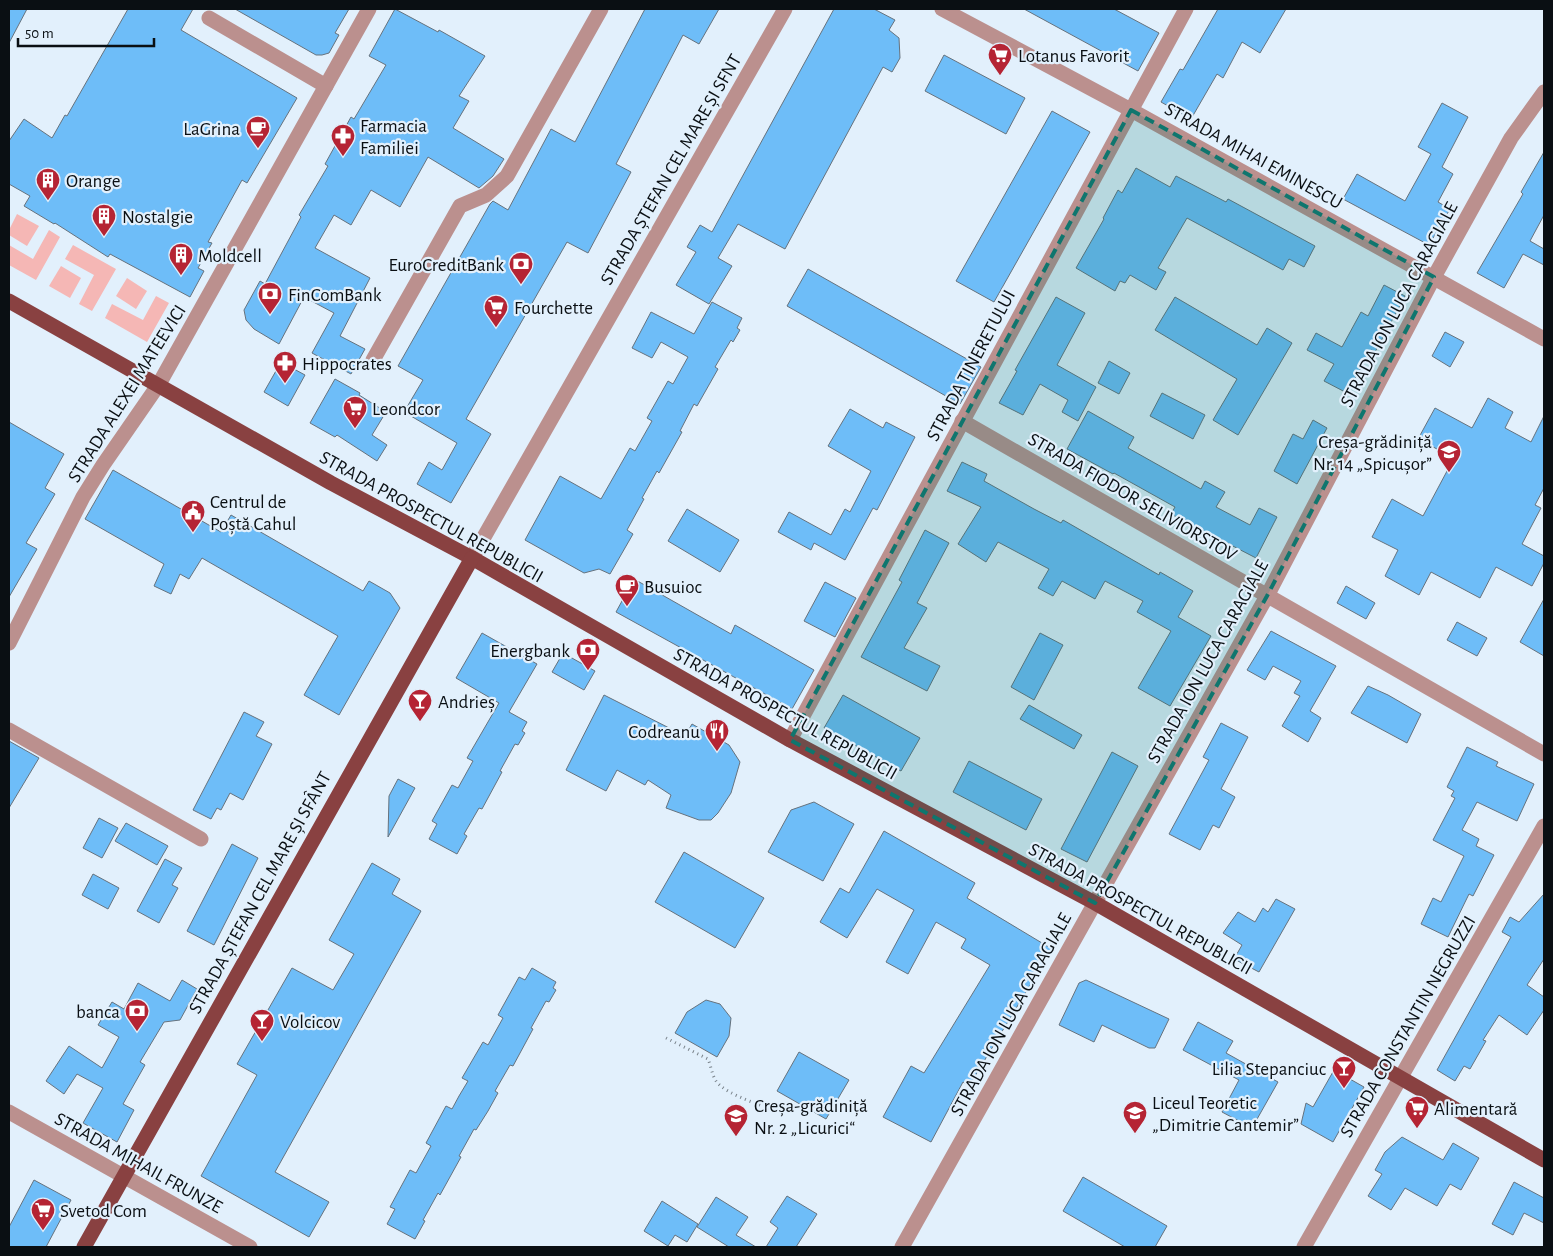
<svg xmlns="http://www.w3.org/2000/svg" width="1553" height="1256" font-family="'Alegreya Sans',sans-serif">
  <rect width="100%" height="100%" fill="#e2f0fc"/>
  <g fill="#f5b7b5">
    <path d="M17,214L39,226L27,246L9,235V230Z"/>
    <path d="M49,230L60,237L36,280L9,265V245L33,259Z"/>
    <path d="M73,245L116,269L92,311L79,304L94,275L65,259Z"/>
    <path d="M61,266L81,278L70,298L49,286Z"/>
    <path d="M127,278L147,291L136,309L116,296Z"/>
    <path d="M156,296L169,303L147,342L105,318L112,304L143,320Z"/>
  </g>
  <g fill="#6ebdf8" stroke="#66727d">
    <path d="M9,9H27L9,43Z"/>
    <path d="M128,9H193L181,30L297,98L247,183L242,180L208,242L212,243L198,268L204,271L190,297L110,254L108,257L55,223L54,224L24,206L30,196L9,184V141L24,119L52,138L65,115L67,116Z"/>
    <path d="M235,9H349L335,33L339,35L329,53L322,55H316Z"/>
    <path d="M395,9L438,32L439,30L485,56L459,96L469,101L453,128L504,159L493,176L479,188L428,157L400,207L371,190L351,225L334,215L315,248L370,278L340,336L365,349L351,374L312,353L334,313L304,297L279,344L254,329L246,320L244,310L260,281L265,284L301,217L299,215L328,166L325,164L351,117L354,119L386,65L369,56Z"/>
    <path d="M645,9H719L699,44L683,35L616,164L631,172L588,253L567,242L466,419L491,434L451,503L417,484L429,462L442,470L457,443L404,412L423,380L398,366L490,204L493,201L508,210L551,129L575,142Z"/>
    <path d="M834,9H874L895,20L889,30L899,38L900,58L892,72L883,67L785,249L738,224L718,258L732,266L709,304L676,285L696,252L687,247L700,225L712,232Z"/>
    <path d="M1024,9H1114L1159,33L1138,71Z"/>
    <path d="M1218,9H1286L1260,53L1242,42L1223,78L1217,74L1191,119L1161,102L1180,69L1183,70Z"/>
    <path d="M944,55L1025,98L1006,134L925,91Z"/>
    <path d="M1442,103L1468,117L1442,167L1453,174L1438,202L1450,209L1429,245L1343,199L1357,174L1405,201L1431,154L1418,147Z"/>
    <path d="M1052,111L1090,132L994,302L956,281Z"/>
    <path d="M1544,152V215L1530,241L1544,249V265L1523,254L1504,288L1477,273L1523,194L1521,192Z"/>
    <path d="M1136,168L1170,187L1176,176L1226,202L1228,199L1315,246L1304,267L1289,259L1283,270L1187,218L1158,268L1166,272L1156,290L1130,275L1125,283L1120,281L1115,291L1076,268L1104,219L1103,218L1118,190L1122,193Z"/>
    <path d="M808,269L981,367L960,404L787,306Z"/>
    <path d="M1384,285L1405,296L1375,352L1371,350L1347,393L1324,381L1334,364L1307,350L1316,333L1342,347L1361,312L1368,316Z"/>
    <path d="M1056,297L1085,313L1057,365L1096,387L1078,421L1062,412L1068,400L1040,384L1023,415L999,403L1017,371L1015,370Z"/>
    <path d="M1175,297L1257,345L1267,328L1292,343L1238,435L1213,420L1237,379L1155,330Z"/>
    <path d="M712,302L742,318L737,328L740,330L733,342L731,340L715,367L718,369L697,406L694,404L680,431L682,432L659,473L657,471L642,498L644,499L627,530L633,534L610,574L599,569L584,573L525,540L560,476L601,499L630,448L635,451L652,421L647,418L668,381L673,384L688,357L661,342L652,358L632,348L651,312L694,334Z"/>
    <path d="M1445,332L1464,342L1450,367L1432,356Z"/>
    <path d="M1109,361L1130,373L1119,394L1098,383Z"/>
    <path d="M281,362L305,375L288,406L264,392Z"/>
    <path d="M335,379L360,393L359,395L386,412L372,435L387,445L377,461L337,435L335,437L310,423Z"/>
    <path d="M1162,393L1205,415L1193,439L1150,416Z"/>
    <path d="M1488,398L1513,412L1505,428L1531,442L1544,416V488L1535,505L1541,508L1522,544L1544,556V563L1532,586L1496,567L1480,598L1431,572L1419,595L1385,576L1398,550L1372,537L1392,499L1423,516L1454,458L1418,439L1435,408L1472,428Z"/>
    <path d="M850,409L883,428L886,422L915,437L877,510L873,508L845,560L814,543L811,550L778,532L789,512L831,535L845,509L850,512L871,471L828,446Z"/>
    <path d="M1088,411L1134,437L1128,448L1201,489L1205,481L1225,492L1216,507L1250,525L1259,508L1277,517L1256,558L1171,514L1175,507L1114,473L1113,474L1067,449Z"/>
    <path d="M1313,420L1327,428L1297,484L1274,471L1293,434L1303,439Z"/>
    <path d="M9,422L64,454L45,488L55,494L26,543L37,549L9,597Z"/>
    <path d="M962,462L987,474L984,481L1034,509L1061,523L1063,520L1159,575L1160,572L1193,591L1178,617L1211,636L1170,706L1138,688L1171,631L1137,612L1143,601L1105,581L1095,599L1062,581L1053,596L1038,588L1049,569L998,542L986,562L958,544L981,507L947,491Z"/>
    <path d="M113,470L221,532L231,515L363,591L369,581L390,593L400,608L339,715L304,695L338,636L202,558L189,579L180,574L171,594L154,586L164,564L85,519Z"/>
    <path d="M687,509L739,540L720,572L668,541Z"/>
    <path d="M925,530L949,543L917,603L927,608L904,648L940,666L927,691L861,657L902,582L899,580Z"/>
    <path d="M634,579L731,634L735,625L814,670L792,709L616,612Z"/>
    <path d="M825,582L856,598L835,637L804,621Z"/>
    <path d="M1346,586L1375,603L1366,619L1337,603Z"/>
    <path d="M1544,599V656L1520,642Z"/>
    <path d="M1457,622L1487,638L1477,656L1447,640Z"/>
    <path d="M1271,631L1336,666L1310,711L1321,718L1308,742L1282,726L1300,696L1294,693L1301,681L1273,666L1265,680L1247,670Z"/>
    <path d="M482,633L537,664L509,712L527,722L522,731L525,733L518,745L515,744L500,771L502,772L482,809L479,808L464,834L467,836L457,854L429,839L437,824L432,821L452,785L458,788L473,761L467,758L499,703L456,678Z"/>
    <path d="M1040,633L1063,645L1034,700L1011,687Z"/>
    <path d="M563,653L595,671L584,690L552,672Z"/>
    <path d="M1368,686L1388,695L1421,714L1407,743L1351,713Z"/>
    <path d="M604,695L685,736L692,724L729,745L740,762L731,793L718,813L711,820H699L666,808L671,795L648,780L645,785L617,770L606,791L566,770Z"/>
    <path d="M843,695L920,738L901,771L824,728Z"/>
    <path d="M1029,705L1082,735L1074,749L1020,719Z"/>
    <path d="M244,712L264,722L256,736L272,744L243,800L230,793L221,810L217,808L211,819L193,810Z"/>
    <path d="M1221,723L1248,737L1221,789L1235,797L1219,828L1213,825L1200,850L1169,834L1209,760L1203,757Z"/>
    <path d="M9,741L39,758L9,808Z"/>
    <path d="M1467,747L1498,762L1496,766L1534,784L1517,821L1477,802L1462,830L1479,839L1476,846L1494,855L1473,896L1469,894L1448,937L1421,924L1433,898L1441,902L1464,856L1433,840L1455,798L1451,796L1454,791L1447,787Z"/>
    <path d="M1112,752L1138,766L1087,862L1061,849Z"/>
    <path d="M969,761L1042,799L1026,830L953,792Z"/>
    <path d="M398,779L415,788L388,837L389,796Z"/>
    <path d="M814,802L854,824L823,881L768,852L791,810Z"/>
    <path d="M99,818L118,828L102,858L83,848Z"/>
    <path d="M126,823L168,846L157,865L115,841Z"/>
    <path d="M884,831L975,883L967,898L1052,949L969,1086L963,1082L931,1142L883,1117L911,1066L924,1073L990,965L961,948L966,939L936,922L908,974L886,962L914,910L877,889L847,938L820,922L840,888L849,893Z"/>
    <path d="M232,844L258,858L214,945L187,931Z"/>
    <path d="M684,852L764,898L735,948L655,902Z"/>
    <path d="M165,859L182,868L172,885L178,888L159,923L137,911Z"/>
    <path d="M372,863L400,879L392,894L421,911L275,1172L329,1202L309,1237L201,1176L257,1075L237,1064L292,968L333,990L354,954L329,940Z"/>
    <path d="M93,874L119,888L108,909L82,895Z"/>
    <path d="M1544,894V959L1527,985L1544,997V1010L1527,1035L1499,1015L1483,1040L1486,1041L1470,1069L1464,1066L1455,1081L1437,1070L1511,937L1502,932L1510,917L1519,922Z"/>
    <path d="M1276,899L1295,909L1259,972L1234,959L1242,945L1223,933L1238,912L1255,922L1263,908L1268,912Z"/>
    <path d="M532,968L556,982L553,988L556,990L549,1002L546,1001L531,1028L533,1029L513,1066L510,1065L495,1091L498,1093L488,1111L476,1130L474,1129L459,1156L461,1157L440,1195L438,1193L423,1220L425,1221L415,1239L387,1224L395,1209L390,1207L410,1170L416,1173L431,1146L426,1143L446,1106L452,1109L459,1096L468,1081L462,1078L483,1042L488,1045L503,1018L498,1015L519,977L525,980Z"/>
    <path d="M182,980L197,989L180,1020L164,1022L140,1062L145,1065L123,1104L134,1110L117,1142L83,1123L103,1088L77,1074L64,1094L46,1081L69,1046L102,1068L119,1037L98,1025L112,1002L124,1009L138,983L170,1001Z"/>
    <path d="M1086,980L1169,1019L1155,1048H1149L1102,1025L1094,1042L1059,1025L1079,983Z"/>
    <path d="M706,1000L720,1004L731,1018L729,1036L717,1057L675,1033L687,1012Z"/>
    <path d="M1198,1022L1233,1041L1226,1053L1278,1082L1252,1128L1222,1112L1239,1080L1183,1050Z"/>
    <path d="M799,1052L849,1080L826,1119L777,1091Z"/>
    <path d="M1334,1070L1364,1087L1333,1142L1301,1124L1306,1103L1313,1107Z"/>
    <path d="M1402,1137L1443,1160L1453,1143L1479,1158L1461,1190L1450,1184L1437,1206L1405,1188L1391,1210L1368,1196L1382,1174L1375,1170L1385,1152Z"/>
    <path d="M1083,1177L1167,1226L1155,1247H1125L1063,1211Z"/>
    <path d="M34,1180L71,1200L46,1247H9V1227Z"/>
    <path d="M1514,1182L1544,1198V1223L1524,1213L1513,1235L1492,1224Z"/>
    <path d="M787,1196L817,1214L796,1247H766L778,1228L770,1222Z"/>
    <path d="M716,1197L748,1217L736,1235L756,1247H729L697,1227Z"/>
    <path d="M662,1201L698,1224L687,1242L675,1235L668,1246L644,1231Z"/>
  </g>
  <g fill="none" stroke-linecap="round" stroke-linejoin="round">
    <path stroke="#7a838b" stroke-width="3" stroke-dasharray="1 4" stroke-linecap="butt" d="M666,1038L708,1059C711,1066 712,1075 716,1081C725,1095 769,1108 786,1114"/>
    <g stroke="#bb908e" stroke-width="15">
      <path d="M942,9L1131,110L1544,339"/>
      <path d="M209,18L326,86"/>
      <path d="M373,360L460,206L486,195L507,176L601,9"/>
      <path d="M962,421L1544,754"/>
      <path d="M472,558L785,9"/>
      <path d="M9,643L83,497L103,465L159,384L369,9"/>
      <path d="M9,730L201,839"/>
      <path d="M790,740L1186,9"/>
      <path d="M9,1112L250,1247"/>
      <path d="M902,1247L1267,596L1434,277L1511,138L1544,92"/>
      <path d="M1304,1247L1544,826"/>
    </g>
    <g stroke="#894141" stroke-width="15">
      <path d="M9,301L331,483L472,558L790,740L1095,903L1544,1160"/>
      <path d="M84,1247L472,558"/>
    </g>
  </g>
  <path fill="#0f766e" fill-opacity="0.2" stroke="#0f766e" stroke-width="4" stroke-dasharray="10 6" stroke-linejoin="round" d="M1131,110L1434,277L1267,596L1095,903L790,740Z"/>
  <defs>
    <symbol id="supermarket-pin" viewBox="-11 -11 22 30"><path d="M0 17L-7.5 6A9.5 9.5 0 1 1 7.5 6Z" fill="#b52434" stroke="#e2f0fc"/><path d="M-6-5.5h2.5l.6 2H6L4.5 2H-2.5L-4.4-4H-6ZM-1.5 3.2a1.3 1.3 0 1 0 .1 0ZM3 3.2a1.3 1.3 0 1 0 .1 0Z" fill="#fff"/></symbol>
    <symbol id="cafe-pin" viewBox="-11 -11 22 30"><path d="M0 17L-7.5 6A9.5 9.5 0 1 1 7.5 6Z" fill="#b52434" stroke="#e2f0fc"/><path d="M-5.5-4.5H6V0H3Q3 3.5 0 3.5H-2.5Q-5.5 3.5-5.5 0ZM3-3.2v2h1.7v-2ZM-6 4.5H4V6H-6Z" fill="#fff"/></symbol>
    <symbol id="pharmacy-pin" viewBox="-11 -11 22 30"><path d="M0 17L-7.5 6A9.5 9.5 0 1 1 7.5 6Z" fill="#b52434" stroke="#e2f0fc"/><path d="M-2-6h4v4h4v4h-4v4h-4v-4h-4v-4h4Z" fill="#fff"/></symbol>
    <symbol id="building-pin" viewBox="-11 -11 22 30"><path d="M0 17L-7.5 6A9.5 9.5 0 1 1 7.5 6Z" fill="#b52434" stroke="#e2f0fc"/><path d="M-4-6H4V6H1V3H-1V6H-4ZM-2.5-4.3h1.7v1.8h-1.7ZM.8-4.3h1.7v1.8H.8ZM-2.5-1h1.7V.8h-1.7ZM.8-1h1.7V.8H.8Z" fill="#fff"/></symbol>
    <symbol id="bank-pin" viewBox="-11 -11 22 30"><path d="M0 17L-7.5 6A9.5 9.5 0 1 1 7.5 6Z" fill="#b52434" stroke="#e2f0fc"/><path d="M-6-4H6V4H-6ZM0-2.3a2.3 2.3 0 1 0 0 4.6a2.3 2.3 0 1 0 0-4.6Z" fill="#fff"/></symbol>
    <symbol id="school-pin" viewBox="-11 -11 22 30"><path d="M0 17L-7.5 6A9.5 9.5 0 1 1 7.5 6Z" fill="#b52434" stroke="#e2f0fc"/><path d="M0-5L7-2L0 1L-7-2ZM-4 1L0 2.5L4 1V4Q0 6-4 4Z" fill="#fff"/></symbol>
    <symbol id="civic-pin" viewBox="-11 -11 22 30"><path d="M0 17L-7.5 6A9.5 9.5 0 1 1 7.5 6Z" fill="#b52434" stroke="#e2f0fc"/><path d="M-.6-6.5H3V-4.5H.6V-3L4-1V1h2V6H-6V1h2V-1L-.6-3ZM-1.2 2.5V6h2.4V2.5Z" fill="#fff"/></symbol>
    <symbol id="bar-pin" viewBox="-11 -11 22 30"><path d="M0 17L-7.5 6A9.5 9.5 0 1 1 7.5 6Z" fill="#b52434" stroke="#e2f0fc"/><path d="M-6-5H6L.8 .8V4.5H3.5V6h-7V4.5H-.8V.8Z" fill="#fff"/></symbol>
    <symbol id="restaurant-pin" viewBox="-11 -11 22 30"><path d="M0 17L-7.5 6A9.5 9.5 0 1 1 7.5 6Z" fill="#b52434" stroke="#e2f0fc"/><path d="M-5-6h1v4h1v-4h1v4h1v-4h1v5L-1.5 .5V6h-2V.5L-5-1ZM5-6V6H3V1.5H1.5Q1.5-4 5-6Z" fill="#fff"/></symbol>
  </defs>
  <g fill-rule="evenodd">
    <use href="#supermarket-pin" x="986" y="41" width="28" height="38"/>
    <use href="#cafe-pin" x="244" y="114" width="28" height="38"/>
    <use href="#pharmacy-pin" x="329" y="122" width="28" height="38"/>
    <use href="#building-pin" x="34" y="166" width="28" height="38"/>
    <use href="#building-pin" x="90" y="202" width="28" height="38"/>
    <use href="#building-pin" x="167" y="241" width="28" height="38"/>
    <use href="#bank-pin" x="507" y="250" width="28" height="38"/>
    <use href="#bank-pin" x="256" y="280" width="28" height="38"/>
    <use href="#supermarket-pin" x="482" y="293" width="28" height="38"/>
    <use href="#pharmacy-pin" x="271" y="349" width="28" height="38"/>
    <use href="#supermarket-pin" x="341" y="394" width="28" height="38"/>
    <use href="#school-pin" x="1435" y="438" width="28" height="38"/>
    <use href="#civic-pin" x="179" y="498" width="28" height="38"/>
    <use href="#cafe-pin" x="613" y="572" width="28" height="38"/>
    <use href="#bank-pin" x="574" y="636" width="28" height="38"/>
    <use href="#bar-pin" x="406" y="687" width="28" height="38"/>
    <use href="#restaurant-pin" x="703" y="717" width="28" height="38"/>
    <use href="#bank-pin" x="123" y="997" width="28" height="38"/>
    <use href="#bar-pin" x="248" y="1007" width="28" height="38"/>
    <use href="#bar-pin" x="1330" y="1054" width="28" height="38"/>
    <use href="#supermarket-pin" x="1403" y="1094" width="28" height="38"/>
    <use href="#school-pin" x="1121" y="1099" width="28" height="38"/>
    <use href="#school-pin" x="722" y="1102" width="28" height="38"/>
    <use href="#supermarket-pin" x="29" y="1196" width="28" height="38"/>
  </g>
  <g text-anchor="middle" stroke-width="4.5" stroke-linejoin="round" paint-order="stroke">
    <g font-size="19" fill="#0a0f13" stroke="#e2f0fc" text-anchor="start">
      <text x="1018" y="62">Lotanus Favorit</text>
      <text x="360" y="132">Farmacia<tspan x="360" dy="22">Familiei</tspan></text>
      <text x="240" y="135" text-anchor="end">LaGrina</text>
      <text x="66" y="187">Orange</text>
      <text x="122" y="223">Nostalgie</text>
      <text x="198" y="262">Moldcell</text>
      <text x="504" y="271" text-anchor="end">EuroCreditBank</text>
      <text x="288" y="301">FinComBank</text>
      <text x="514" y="314">Fourchette</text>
      <text x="302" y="370">Hippocrates</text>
      <text x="372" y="415">Leondcor</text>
      <text x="1432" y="448" text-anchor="end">Creșa-grădiniță<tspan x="1432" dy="22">Nr. 14 „Spicușor”</tspan></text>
      <text x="210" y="508">Centrul de<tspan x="210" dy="22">Poștă Cahul</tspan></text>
      <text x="644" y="593">Busuioc</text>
      <text x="570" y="657" text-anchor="end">Energbank</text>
      <text x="438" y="708">Andrieș</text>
      <text x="700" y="738" text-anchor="end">Codreanu</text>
      <text x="120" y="1018" text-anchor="end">banca</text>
      <text x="280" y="1028">Volcicov</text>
      <text x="1326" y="1075" text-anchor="end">Lilia Stepanciuc</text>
      <text x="1152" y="1109">Liceul Teoretic<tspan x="1152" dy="22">„Dimitrie Cantemir”</tspan></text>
      <text x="754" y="1112">Creșa-grădiniță<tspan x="754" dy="22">Nr. 2 „Licurici“</tspan></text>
      <text x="1434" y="1115">Alimentară</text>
      <text x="60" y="1217">Svetod Com</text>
    </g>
    <g font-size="19" fill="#0a0f13" stroke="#e2f0fc">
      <text transform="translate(1254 155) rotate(29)" y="7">STRADA MIHAI EMINESCU</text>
      <text transform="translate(670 169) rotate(-60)" y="7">STRADA ȘTEFAN CEL MARE ȘI SFNT</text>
      <text transform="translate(1398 304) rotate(-62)" y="7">STRADA ION LUCA CARAGIALE</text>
      <text transform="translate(970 365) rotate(-62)" y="7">STRADA TINERETULUI</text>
      <text transform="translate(126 393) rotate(-58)" y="7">STRADA ALEXEI MATEEVICI</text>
      <text transform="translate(1133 496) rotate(30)" y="7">STRADA FIODOR SELIVIORSTOV</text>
      <text transform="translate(432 516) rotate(29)" y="7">STRADA PROSPECTUL REPUBLICII</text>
      <text transform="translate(1207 661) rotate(-61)" y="7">STRADA ION LUCA CARAGIALE</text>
      <text transform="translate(786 713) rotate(29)" y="7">STRADA PROSPECTUL REPUBLICII</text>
      <text transform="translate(259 892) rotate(-61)" y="7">STRADA ȘTEFAN CEL MARE ȘI SFÂNT</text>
      <text transform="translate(1141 908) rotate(29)" y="7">STRADA PROSPECTUL REPUBLICII</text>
      <text transform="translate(1010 1014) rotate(-61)" y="7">STRADA ION LUCA CARAGIALE</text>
      <text transform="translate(1407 1026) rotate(-60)" y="7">STRADA CONSTANTIN NEGRUZZI</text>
      <text transform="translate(139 1162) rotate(29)" y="7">STRADA MIHAIL FRUNZE</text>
    </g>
  </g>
  <rect width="1553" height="1256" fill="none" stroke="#0a0f13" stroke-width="20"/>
  <path d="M18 38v8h136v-8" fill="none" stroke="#0a0f13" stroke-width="2.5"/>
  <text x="25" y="38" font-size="15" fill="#0a0f13" stroke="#e2f0fc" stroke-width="4" paint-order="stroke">50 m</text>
</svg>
